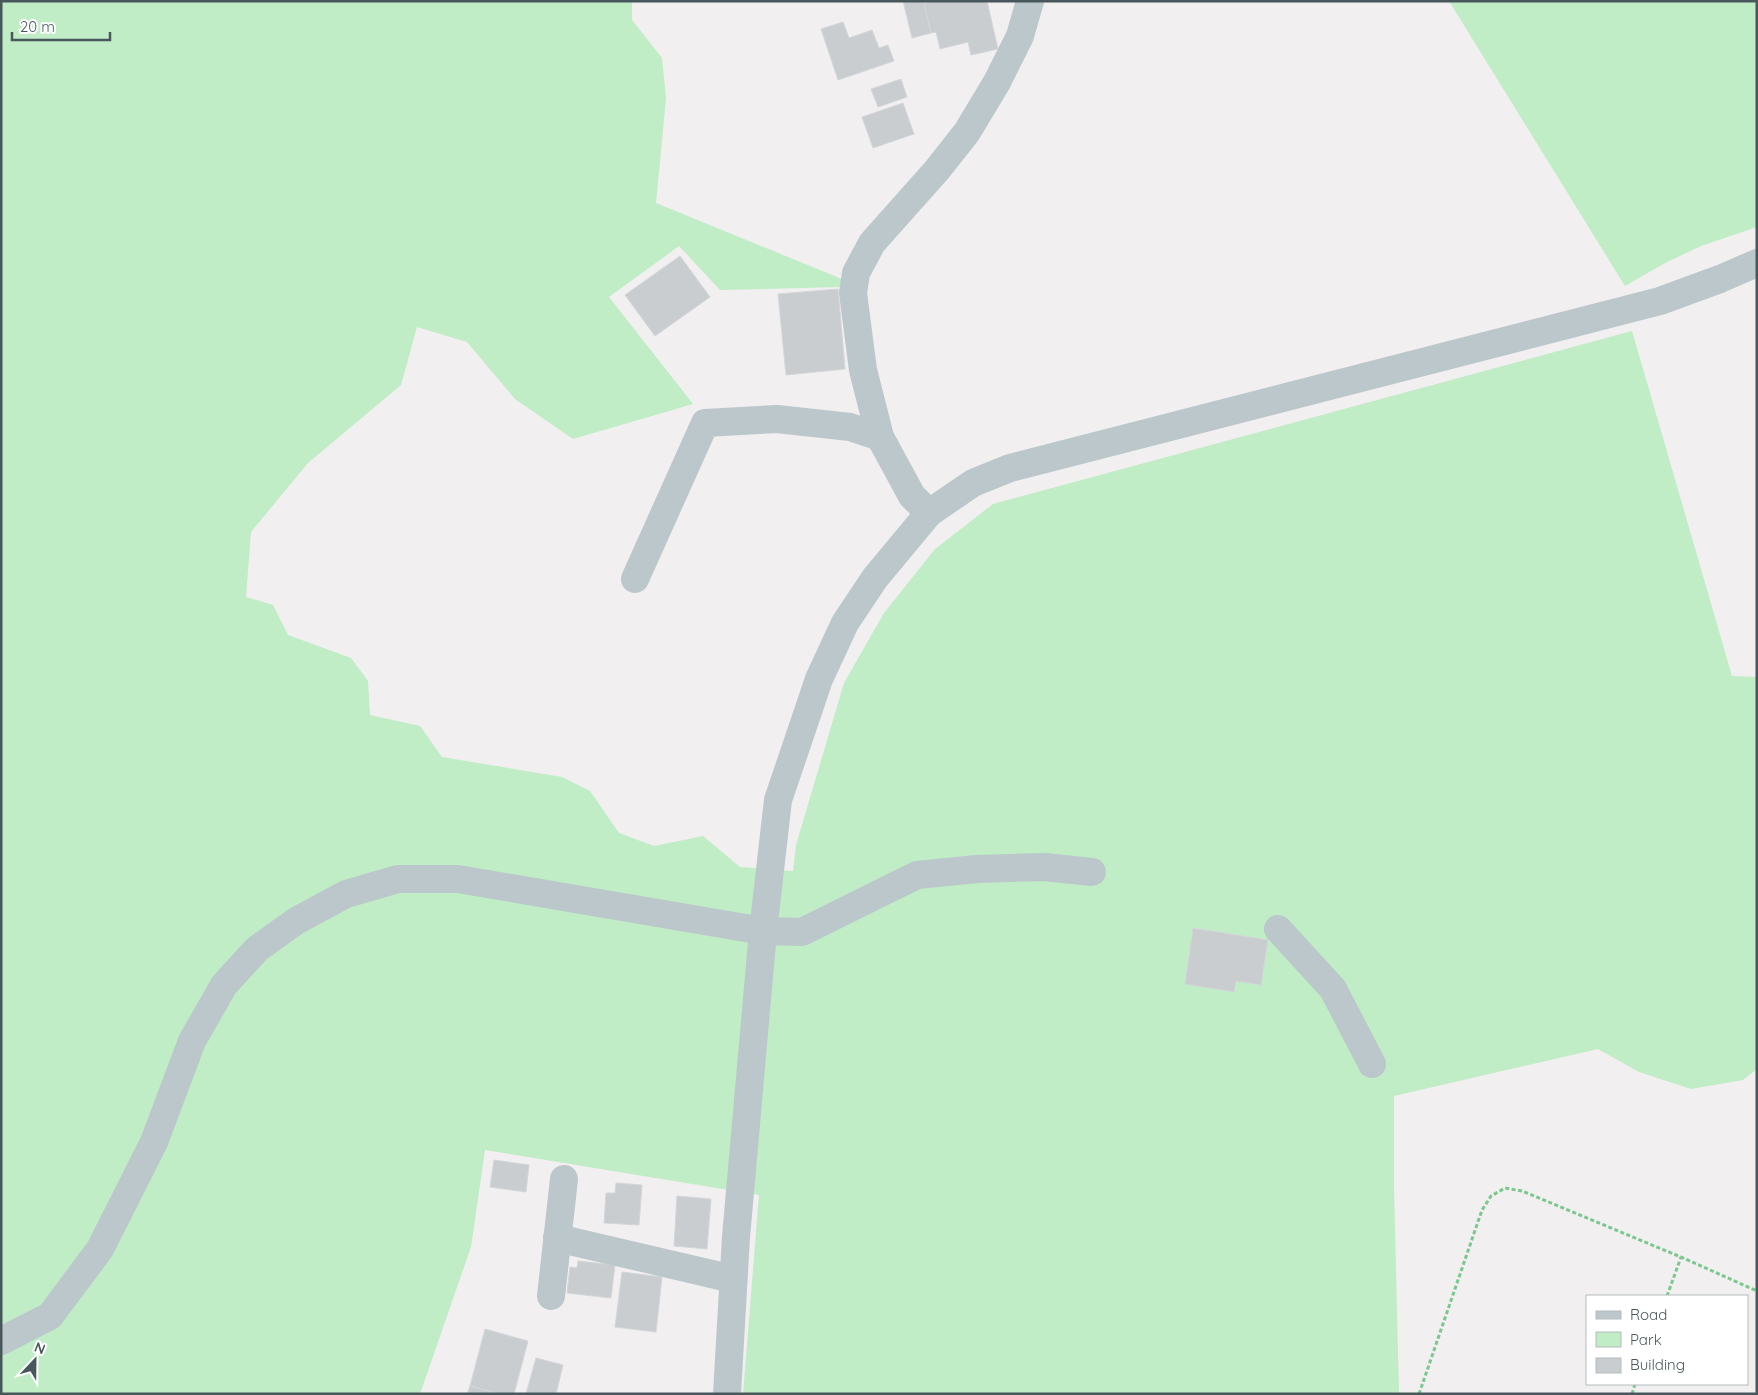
<svg xmlns="http://www.w3.org/2000/svg" width="1758" height="1395" font-family="Quicksand,sans-serif">
  <rect width="100%" height="100%" fill="#f1efef"/>
  <g fill="#c0ecc6">
    <path d="M1,1H632V20L662,58L666,98L656,203L842,279L841,287L720,290L679,246L609,297L693,404L573,439L515,399L467,342L417,327L401,385L308,463L251,532L246,597L273,605L288,635L351,658L368,681L370,715L420,726L442,757L562,777L590,791L619,833L654,846L703,836L740,867L793,871L796,845L844,683L884,613L935,549L993,504L1632,331L1732,676L1757,677V1069L1743,1080L1691,1089L1639,1072L1598,1049L1394,1096V1187L1399,1394H743L759,1195L485,1150L471,1247L420,1394H1Z"/>
    <path d="M1449,1H1757V227L1701,246L1665,263L1625,286Z"/>
  </g>
  <g fill="#c9cdd0" stroke="#d3d7da">
    <path d="M903,1H924L931,33L912,38Z"/>
    <path d="M930,1H987L998,49L971,55L968,42L940,49L936,32L931,33L924,3Z"/>
    <path d="M843,22L849,38L872,30L879,48L888,45L894,61L838,80L821,29Z"/>
    <path d="M901,79L907,97L878,107L871,89Z"/>
    <path d="M903,103L914,134L873,148L862,117Z"/>
    <path d="M680,256L710,297L655,336L625,295Z"/>
    <path d="M838,289L845,369L786,375L778,294Z"/>
    <path d="M1193,928L1268,940L1261,985L1236,981L1234,992L1185,984Z"/>
    <path d="M494,1160L529,1165L526,1192L490,1187Z"/>
    <path d="M616,1183L642,1185L639,1225L604,1223L606,1193H615Z"/>
    <path d="M677,1196L711,1199L707,1249L674,1246Z"/>
    <path d="M578,1261L615,1265L611,1298L567,1293L570,1267L577,1268Z"/>
    <path d="M622,1272L662,1277L656,1332L615,1327Z"/>
    <path d="M485,1329L528,1341L514,1394H500L470,1386Z"/>
    <path d="M536,1358L563,1365L556,1394H526Z"/>
    <path d="M470,1386L500,1394H467Z"/>
  </g>
  <g fill="none" stroke-linecap="round" stroke-linejoin="round">
    <g stroke="#7ac88e" stroke-width="3" stroke-dasharray="4 2.5" stroke-linecap="butt">
      <path d="M1667,1296L1681,1257"/>
      <path d="M1419,1394L1482,1210L1491,1196L1505,1188L1522,1191L1681,1257L1757,1291"/>
      <path d="M1632,1394L1635,1384"/>
    </g>
    <g stroke="#bbc7cb" stroke-width="28">
      <path d="M929,513L912,496L880,437L863,370L853,293L856,273L872,243L937,170L967,132L997,82L1020,36L1030,1"/>
      <path d="M635,579L705,423L777,419L850,427L880,437"/>
      <path d="M1278,929L1333,989L1372,1064"/>
      <path d="M557,1238L733,1279"/>
      <path d="M551,1296L564,1179"/>
      <path d="M1,1341L50,1316L100,1249L154,1142L192,1041L224,985L257,949L296,921L346,894L398,879H458L763,931L802,932L917,875L977,869L1044,867L1092,872"/>
      <path d="M727,1394L736,1237L763,931L778,800L819,679L845,623L875,578L929,513L973,483L1010,468L1660,301L1720,279L1757,263"/>
    </g>
  </g>
  <rect width="1758" height="1395" fill="none" stroke="#48575b" stroke-width="5"/>
  <rect x="1586" y="1295" width="162" height="90" fill="#ffffff" stroke="#b6bcbd"/>
  <rect x="1596" y="1311" width="25" height="8" fill="#bbc7cb" stroke="#b6bcbd"/>
  <text x="1630" y="1320" font-size="15" fill="#48575b">Road</text>
  <rect x="1596" y="1332" width="25" height="15" fill="#c0ecc6" stroke="#b6bcbd"/>
  <text x="1630" y="1345" font-size="15" fill="#48575b">Park</text>
  <rect x="1596" y="1358" width="25" height="15" fill="#c9cdd0" stroke="#b6bcbd"/>
  <text x="1630" y="1370" font-size="15" fill="#48575b">Building</text>
  <g transform="translate(35 1360) rotate(22)" stroke="#ffffff" stroke-width="4" paint-order="stroke">
  <path d="M0-4L9 19L0 12L-9 19Z" fill="#48575b"/>
  <text y="-8" font-size="14" font-weight="bold" text-anchor="middle" fill="#48575b">N</text>
  </g>
  <path d="M12 32v8h98v-8" fill="none" stroke="#48575b" stroke-width="2.5"/>
  <text x="20" y="32" font-size="15" fill="#48575b" stroke="#ffffff" stroke-width="4" paint-order="stroke">20 m</text>
</svg>
